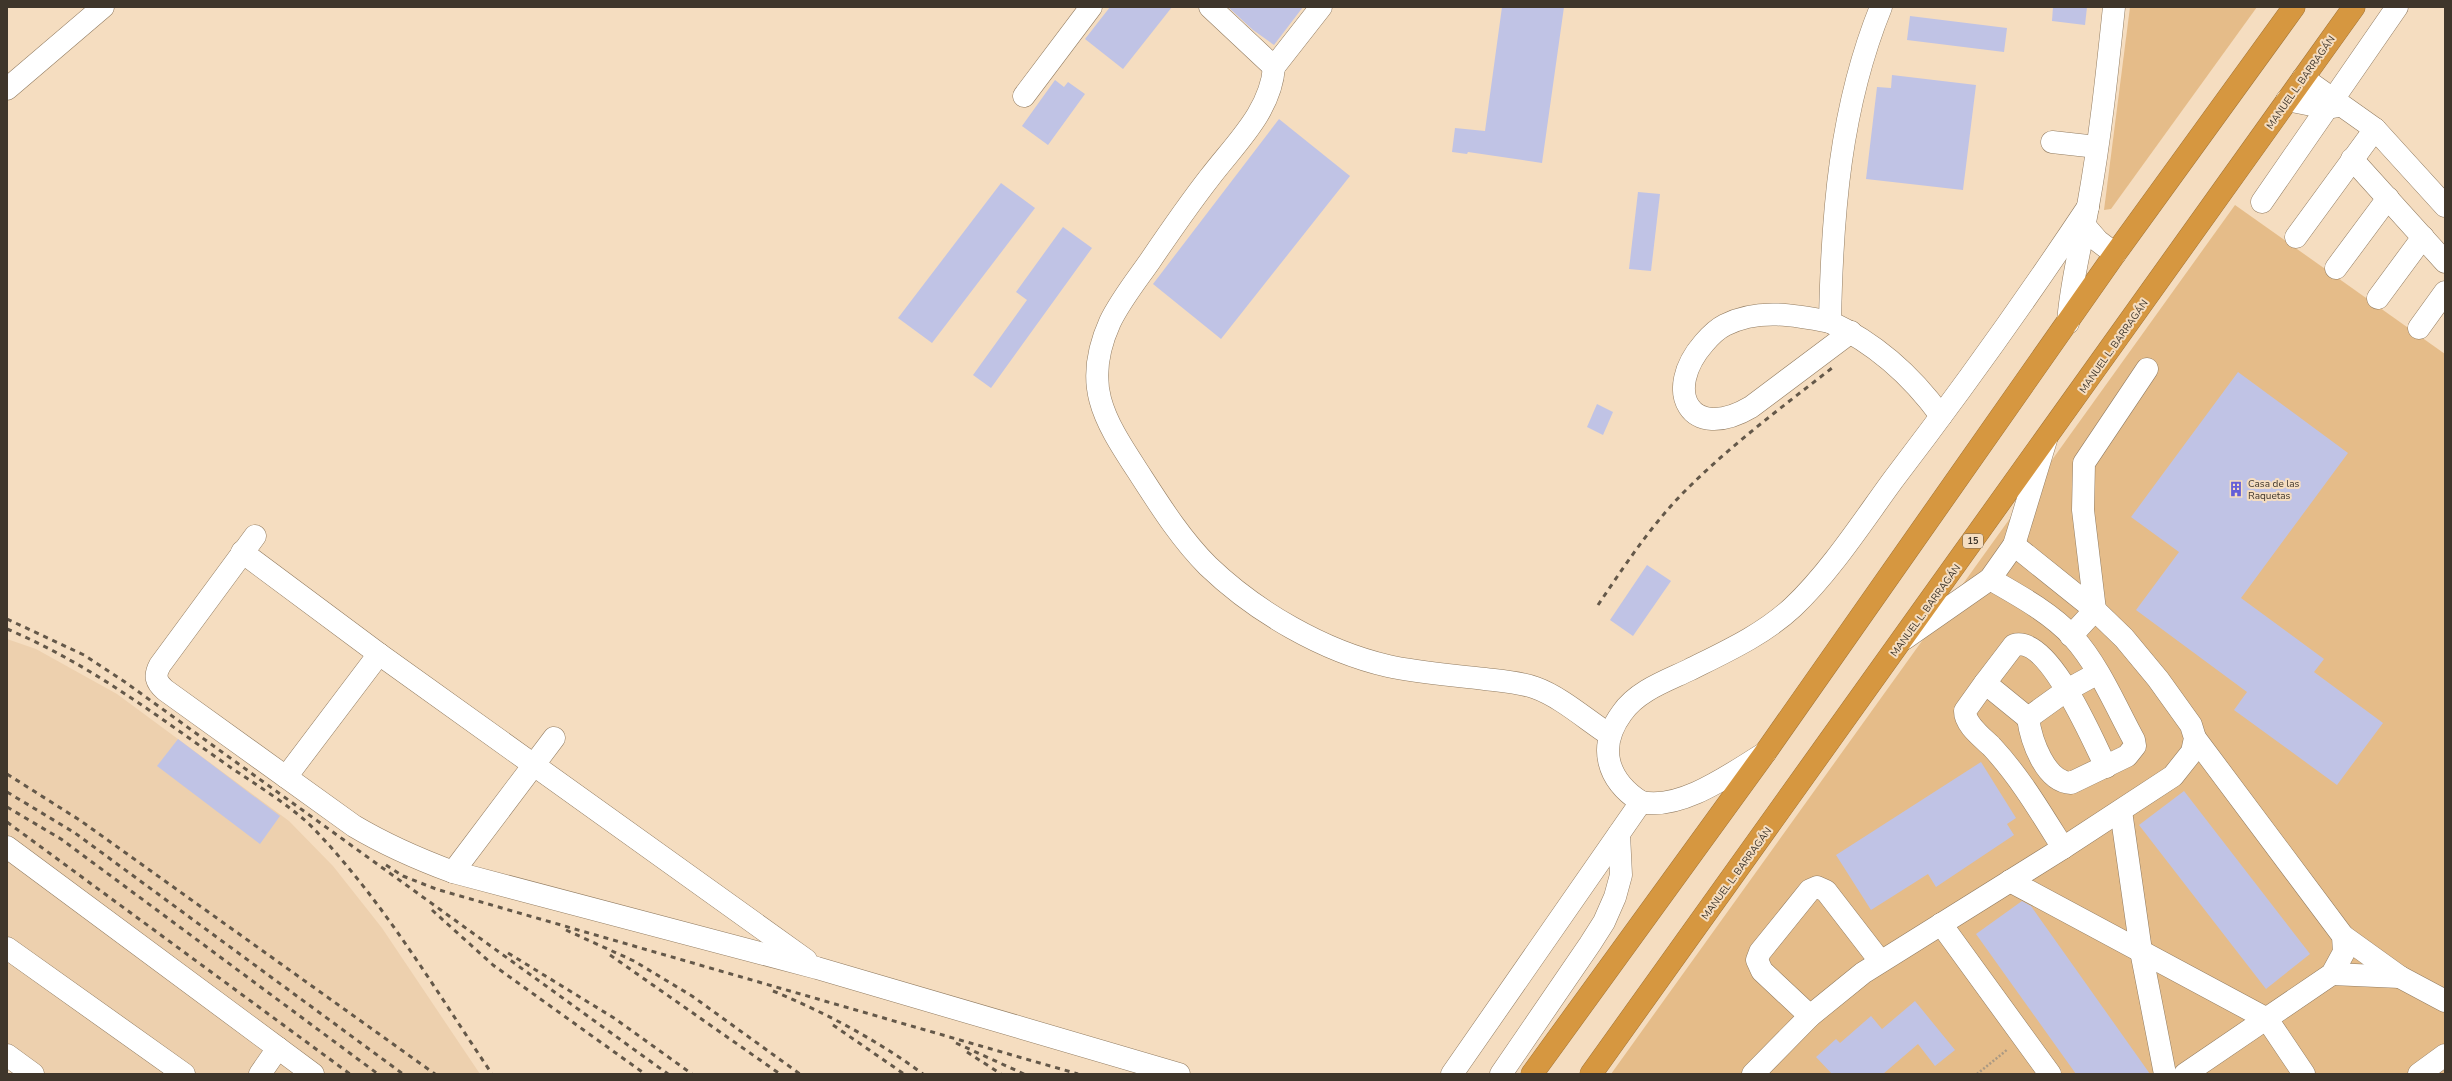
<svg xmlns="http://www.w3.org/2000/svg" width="2452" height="1081" font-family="'Nunito Sans',sans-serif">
  <rect width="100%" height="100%" fill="#f5ddc0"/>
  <path fill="#edd0ae" d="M7,639L36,649L117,694L289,821L333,866L382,928L480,1074H22L7,1063Z"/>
  <g fill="#e5bc89">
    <path d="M2130,7H2257L2111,209L2104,210Z"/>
    <path d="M2235,205L2445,354V1074H1611Z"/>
  </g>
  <g fill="#c0c3e5">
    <path d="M1110,7H1172L1123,69L1085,39Z"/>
    <path d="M1228,7H1303L1274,45L1253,30Z"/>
    <path d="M1502,7H1564L1542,163L1468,152L1467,154L1452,152L1455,128L1485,131Z"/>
    <path d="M2053,7H2087L2085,25L2052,21Z"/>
    <path d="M1910,16L2007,28L2004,52L1907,40Z"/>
    <path d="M1892,75L1976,85L1963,190L1866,179L1877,87L1891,88Z"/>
    <path d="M1055,80L1064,87L1068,82L1085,94L1048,145L1022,126Z"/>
    <path d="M1279,119L1350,176L1221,339L1153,284Z"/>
    <path d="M1001,183L1035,208L932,343L898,318Z"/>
    <path d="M1638,192L1660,194L1651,271L1629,269Z"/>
    <path d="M1063,227L1092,248L991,388L973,375L1027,300L1016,292Z"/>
    <path d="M2238,372L2348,453L2241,598L2324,659L2314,672L2383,723L2337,785L2234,710L2247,692L2136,610L2179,552L2131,517Z"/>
    <path d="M1597,404L1613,412L1603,435L1587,427Z"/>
    <path d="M1647,565L1671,581L1633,636L1610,620Z"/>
    <path d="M178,739L280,816L260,844L157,766Z"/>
    <path d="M1981,762L2016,818L2007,824L2014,835L1936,887L1928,874L1871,910L1836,855Z"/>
    <path d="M2184,791L2310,954L2266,989L2139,825Z"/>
    <path d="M2022,901L2031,906L2150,1074H2076L1976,934Z"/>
    <path d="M1915,1001L1955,1050L1935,1066L1918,1044L1883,1074H1832L1816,1057L1836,1039L1840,1043L1871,1016L1882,1029Z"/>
  </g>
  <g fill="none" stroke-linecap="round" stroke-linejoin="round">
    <defs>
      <g id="minor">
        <path d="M1210,7L1274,67L1321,7"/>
        <path d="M1881,7C1840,108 1832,214 1830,322C1875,343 1912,376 1941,416"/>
        <path d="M1274,67C1271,111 1235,144 1210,177C1189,204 1169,233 1150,261C1136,281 1120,301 1110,322C1082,384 1103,418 1137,470C1159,504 1180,538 1208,566C1256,612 1323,651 1388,666C1419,673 1453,675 1485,679C1502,681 1520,682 1536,688C1561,697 1588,721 1610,735"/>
        <path d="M2303,78L2375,129L2445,206"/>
        <path d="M7,89L103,7"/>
        <path d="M1024,96L1091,7"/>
        <path d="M2287,100L2327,108L2339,106"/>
        <path d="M2052,142L2097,147"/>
        <path d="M2352,159L2445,262"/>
        <path d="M2262,202L2397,7"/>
        <path d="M2085,226L2098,241L2115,254"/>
        <path d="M2296,237L2375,129"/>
        <path d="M2336,268L2388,198"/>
        <path d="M2378,298L2423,237"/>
        <path d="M1830,322C1795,315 1758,308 1725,325C1717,329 1710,336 1704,343C1662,391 1690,443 1751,407L1851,332"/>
        <path d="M2068,323C2071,281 2081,247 2088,206C2100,140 2107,74 2114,7"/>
        <path d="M2419,328L2445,292"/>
        <path d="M255,536L160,665C154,676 156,682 165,690L354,826C386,845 418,859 453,872L817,968L1179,1074"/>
        <path d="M242,552L379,654L806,960"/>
        <path d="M1990,579C2018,595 2051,613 2073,637C2099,666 2115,705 2134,740L2135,746L2127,756L2071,783C2045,782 2031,740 2028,718L2067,690L2098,673"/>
        <path d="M2071,636L2095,610L2083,510L2084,463L2147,369"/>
        <path d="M1904,639L1990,579L2014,545L2046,440"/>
        <path d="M1985,683L2014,645C2049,635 2093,741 2106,767"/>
        <path d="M2028,718L1985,683L1965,711C1965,725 1982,737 1992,747C2020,777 2041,813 2063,848"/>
        <path d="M286,777L379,654"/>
        <path d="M1641,802C1681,811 1732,773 1765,753"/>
        <path d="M2121,811L2141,951L2165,1074"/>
        <path d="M7,847L313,1074"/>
        <path d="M453,872L554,738"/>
        <path d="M2010,881L2267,1019L2304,1074"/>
        <path d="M1941,924L2050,1074"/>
        <path d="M2343,936L2400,977L2445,1001"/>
        <path d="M7,948L184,1074"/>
        <path d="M2332,974L2400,977"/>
        <path d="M1810,1016L1762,971L1757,960L1760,952L1810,890L1817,887L1826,891L1880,961"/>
        <path d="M7,1055L33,1074"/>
        <path d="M260,1074L278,1048"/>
        <path d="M1452,1074L1641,802C1607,780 1597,747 1622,713C1637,691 1666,681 1689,670C1725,652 1763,635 1793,607C1830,572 1863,521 1893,480C1961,391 2026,300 2088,207"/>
        <path d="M1501,1074L1590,944L1604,922L1615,897L1621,875L1619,834"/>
        <path d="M1753,1074L1810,1016L1863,973L2063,848L2173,776L2192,752L2195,738L2191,725L2158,679L2124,638L2095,610L2014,545"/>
        <path d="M2185,1074L2332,974L2344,952L2343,936L2195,738"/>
        <path d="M2419,1074L2445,1055"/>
      </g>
      <g id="highway">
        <path d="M1532,1074L1765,753L2115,254L2294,7"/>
        <path d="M1591,1074L2354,7"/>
      </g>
    </defs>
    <use href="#minor" stroke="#927c61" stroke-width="23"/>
    <use href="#highway" stroke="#a17539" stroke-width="23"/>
    <path stroke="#aa9983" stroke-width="2.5" stroke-dasharray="2 2" stroke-linecap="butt" d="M1977,1074L2008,1049"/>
    <use href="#minor" stroke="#fff" stroke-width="22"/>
    <use href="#highway" stroke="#d69740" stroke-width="22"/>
    <g stroke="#645849" stroke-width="3" stroke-dasharray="5 5" stroke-linecap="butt">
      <path d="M1598,605C1625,565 1652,524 1686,490C1731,445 1782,407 1832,368"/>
      <path d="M7,619L84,655L125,682L668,1074"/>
      <path d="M7,629C90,664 157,716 230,767C255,784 294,808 314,829C384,902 436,991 492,1074"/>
      <path d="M7,774L81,821L435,1074"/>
      <path d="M7,792L75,833L403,1074"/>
      <path d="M7,807L61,839L378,1074"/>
      <path d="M7,822L350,1074"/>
      <path d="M386,865L403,876L436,889L1078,1074"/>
      <path d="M432,910L493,965L645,1074"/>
      <path d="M566,930L634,961L692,996L800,1074"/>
      <path d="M508,953L614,1018L692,1074"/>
      <path d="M610,955L780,1074"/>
      <path d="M773,991C826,1013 877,1040 923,1074"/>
      <path d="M833,1025L904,1074"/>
      <path d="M956,1043L1024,1074"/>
      <path d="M967,1052L1001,1074"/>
    </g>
  </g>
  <defs>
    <symbol id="building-bare" viewBox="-9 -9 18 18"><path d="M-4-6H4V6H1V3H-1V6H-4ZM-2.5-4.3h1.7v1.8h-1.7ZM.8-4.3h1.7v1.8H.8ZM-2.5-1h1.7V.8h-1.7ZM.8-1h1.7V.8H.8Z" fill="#645ed7" stroke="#f5ddc0" stroke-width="2.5" paint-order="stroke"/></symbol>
  </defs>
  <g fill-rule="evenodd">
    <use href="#building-bare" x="2225" y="478" width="22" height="22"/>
  </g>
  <g text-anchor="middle" stroke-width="4" stroke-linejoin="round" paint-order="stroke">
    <rect fill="#f5ddc0" stroke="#766858" stroke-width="1" x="1963" y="534" width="20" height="14" rx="3"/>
    <g font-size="9" font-weight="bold" fill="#3f362b">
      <text x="1973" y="544">15</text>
    </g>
    <g font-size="10" fill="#3f362b" stroke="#f5ddc0">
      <text transform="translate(2300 82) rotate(-55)" y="4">MANUEL L. BARRAGÁN</text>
      <text transform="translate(2113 346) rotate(-55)" y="4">MANUEL L. BARRAGÁN</text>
      <text transform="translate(1925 610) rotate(-54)" y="4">MANUEL L. BARRAGÁN</text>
      <text transform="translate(1736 873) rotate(-54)" y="4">MANUEL L. BARRAGÁN</text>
    </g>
    <g font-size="10" fill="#3f362b" stroke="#f5ddc0" text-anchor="start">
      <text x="2248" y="487">Casa de las<tspan x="2248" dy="12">Raquetas</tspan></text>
    </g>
  </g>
  <rect width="2452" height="1081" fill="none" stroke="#3f362b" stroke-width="16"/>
</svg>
